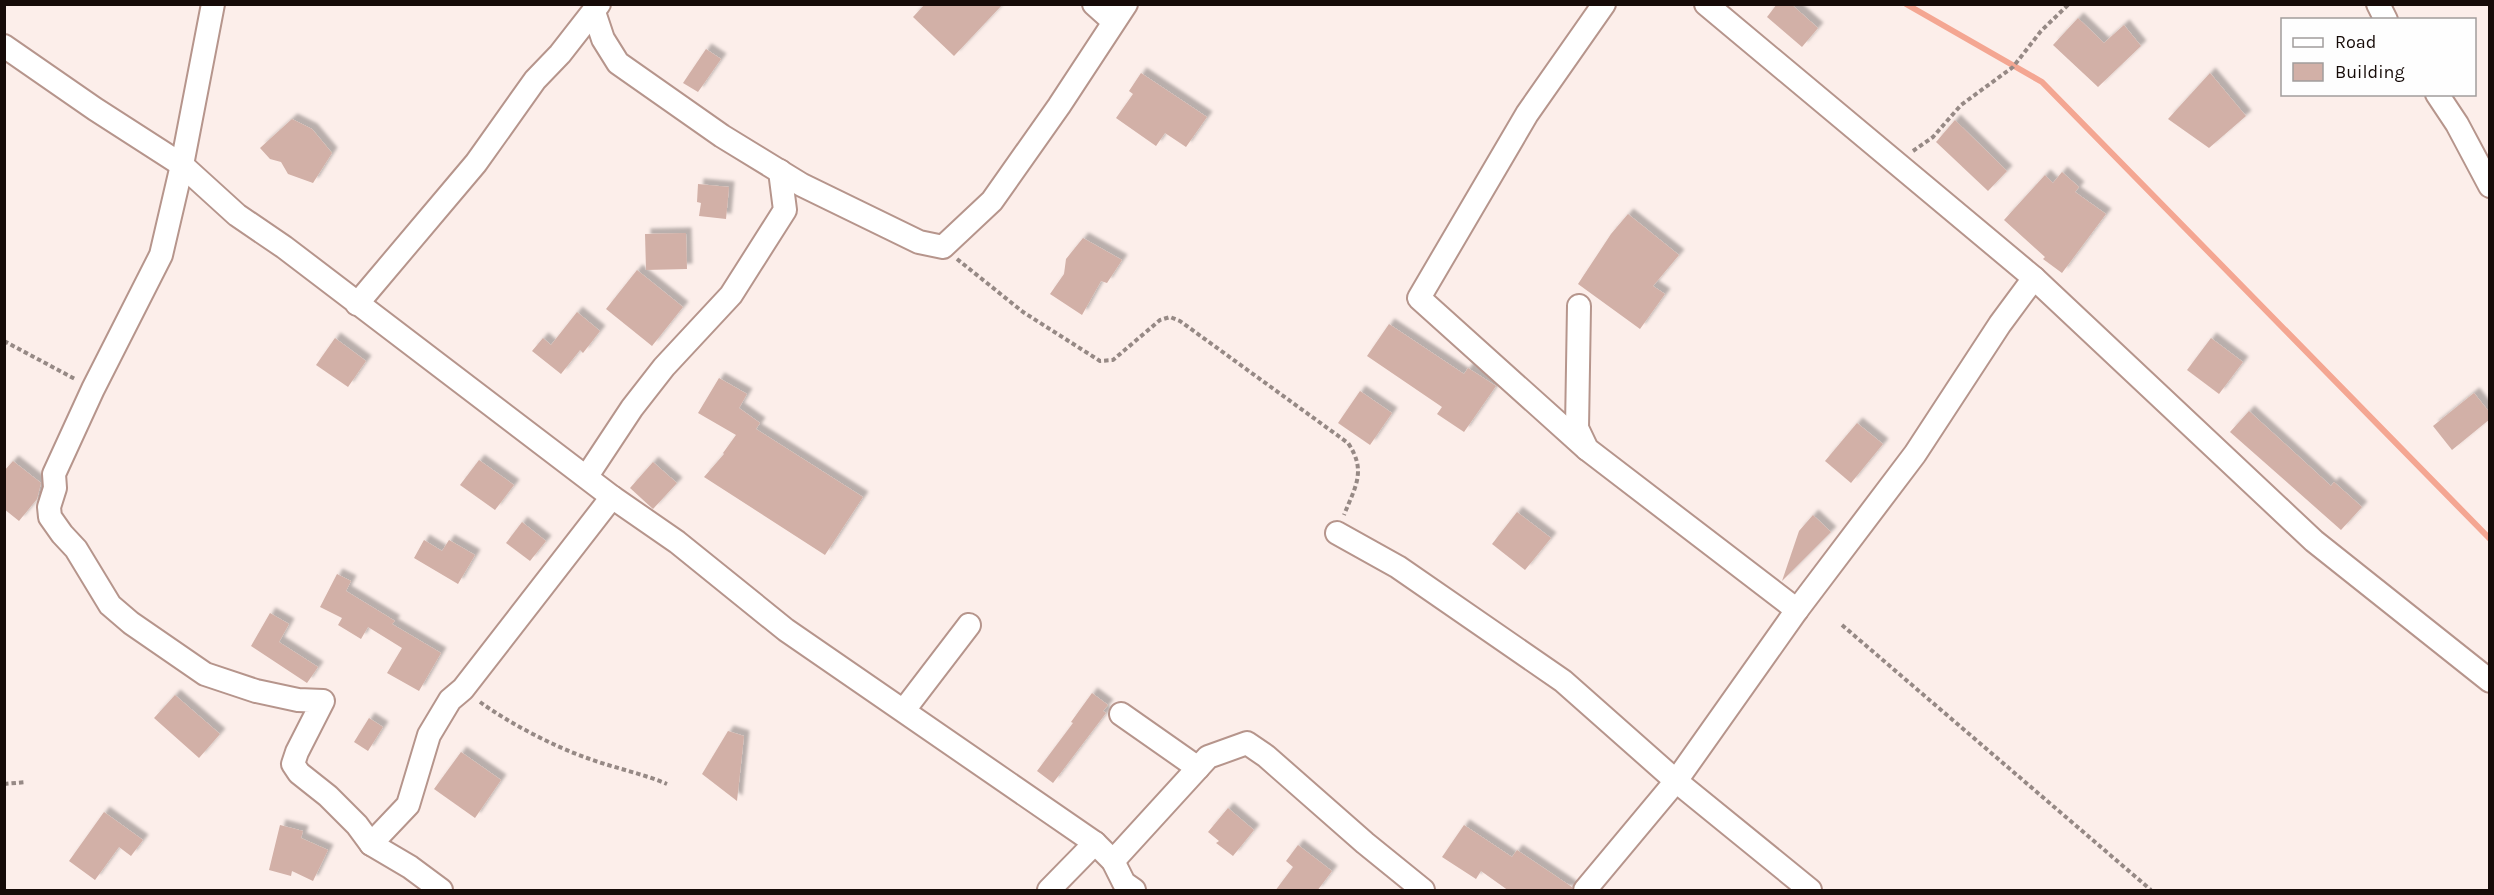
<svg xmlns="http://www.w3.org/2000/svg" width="2494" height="895" font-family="Karla,sans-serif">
  <defs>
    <filter id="shadow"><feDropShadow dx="5.5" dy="-5.5" stdDeviation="1.5" flood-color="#0004"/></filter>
  </defs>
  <rect width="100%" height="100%" fill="#fceeea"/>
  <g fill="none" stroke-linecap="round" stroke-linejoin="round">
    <path stroke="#f4a692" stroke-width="6" d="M1906,4L2042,82L2490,539"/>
  </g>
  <g fill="#d2b0a7" filter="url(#shadow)">
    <path d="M925,4H1003L954,56L913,17Z"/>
    <path d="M1777,4H1791L1818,28L1802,47L1767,17Z"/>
    <path d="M2078,18L2104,43L2124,25L2141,46L2098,87L2053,45Z"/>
    <path d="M706,49L721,59L698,92L683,83Z"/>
    <path d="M1141,73L1207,117L1186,147L1165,133L1156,146L1116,118L1133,94L1129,91Z"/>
    <path d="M2210,73L2246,116L2209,148L2168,119Z"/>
    <path d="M292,119L312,129L332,153L313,183L288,174L281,162L270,159L260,148Z"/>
    <path d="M1955,120L2007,171L1988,191L1936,142Z"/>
    <path d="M2062,172L2079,187L2075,192L2106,214L2062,273L2043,259L2045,257L2004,220L2045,175L2053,183Z"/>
    <path d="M698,184L729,187L726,219L699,216L701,203L697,202Z"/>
    <path d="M1628,214L1679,255L1653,286L1665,294L1640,329L1578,284L1611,234Z"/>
    <path d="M686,233L687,269L646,270L645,234Z"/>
    <path d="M1083,238L1122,260L1107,283L1101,281L1082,315L1050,294L1064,274L1066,259Z"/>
    <path d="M637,270L683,307L652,346L606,309Z"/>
    <path d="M577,312L600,331L583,353L580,350L561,374L532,351L543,338L551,345Z"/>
    <path d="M1389,324L1464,374L1468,368L1496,386L1464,432L1437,414L1442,407L1367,356Z"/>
    <path d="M335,338L366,361L348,387L316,365Z"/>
    <path d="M2211,338L2243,362L2219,394L2187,370Z"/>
    <path d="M719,378L747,394L739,408L760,423L756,429L863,497L825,555L704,477L724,454L723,453L736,435L698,413Z"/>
    <path d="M1360,391L1392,413L1370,445L1338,423Z"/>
    <path d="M2474,393L2490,413V419L2452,450L2433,426Z"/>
    <path d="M2249,411L2331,486L2334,482L2362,507L2341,530L2230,432Z"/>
    <path d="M1857,423L1883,444L1851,483L1825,461Z"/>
    <path d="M479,460L514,485L495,510L460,485Z"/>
    <path d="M13,461L41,483L37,499L19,521L4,509V471Z"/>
    <path d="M653,462L677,483L653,509L630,488Z"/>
    <path d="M1517,512L1551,538L1525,570L1492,544Z"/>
    <path d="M1813,515L1831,532L1782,581L1799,531Z"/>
    <path d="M522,522L546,541L530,561L506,543Z"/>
    <path d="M424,540L442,551L449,540L475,555L458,584L414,558Z"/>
    <path d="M337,574L351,581L346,591L395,621L392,624L441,653L419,691L387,673L402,648L368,627L361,639L338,625L342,618L320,607Z"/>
    <path d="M270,613L289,624L279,642L318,667L307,683L251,646Z"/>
    <path d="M1092,693L1108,705L1103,711L1106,713L1053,783L1037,771L1073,723L1071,722Z"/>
    <path d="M175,695L220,734L199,758L154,718Z"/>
    <path d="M369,718L383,727L368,751L354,742Z"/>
    <path d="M728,731L744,736L737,801L702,774Z"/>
    <path d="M461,752L501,780L475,818L434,789Z"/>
    <path d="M1228,808L1254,830L1233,856L1216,843L1219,841L1208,832Z"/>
    <path d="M104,812L143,840L131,856L119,847L95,880L69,861Z"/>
    <path d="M280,825L303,831L301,838L328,850L313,881L292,871L291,876L269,870Z"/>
    <path d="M1464,825L1512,857L1517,850L1572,887V891H1509L1481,871L1476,879L1442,857Z"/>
    <path d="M1298,845L1332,871L1317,891H1275L1293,867L1286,861Z"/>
  </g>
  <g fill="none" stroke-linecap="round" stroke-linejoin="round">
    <defs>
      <g id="minor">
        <path d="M213,4L182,165L161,255L93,389L54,474L55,488L49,507L50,517L62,534L76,549L110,605L131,623L205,674L256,691L298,700L323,701L297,752L293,764L299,773L328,796L357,825L371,844L410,867L441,890"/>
        <path d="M1094,4L1113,21"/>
        <path d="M1706,4L2034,278L2314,541L2490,681"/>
        <path d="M2378,4L2386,20"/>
        <path d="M594,12L603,39L618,63L722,136L802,185L919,242L943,247L992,201L1059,106L1126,4"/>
        <path d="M4,46L95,109L182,165L237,215L284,247L612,497L677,542L786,630L1095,843L1113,861L1124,883L1134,890"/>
        <path d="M2437,94L2457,124L2490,186"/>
        <path d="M357,304L476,163L535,80L560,54L599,4"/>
        <path d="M1579,306L1577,428L1587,449L1797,610"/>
        <path d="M1587,449L1419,298L1527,114L1604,4"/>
        <path d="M587,476L632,408L664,367L731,295L785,210L780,171"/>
        <path d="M1337,533L1398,567L1563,681L1676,781L1810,890"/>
        <path d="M904,710L969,625"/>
        <path d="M1121,714L1198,768"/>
        <path d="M371,844L408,805L429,735L450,700L463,689L612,497"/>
        <path d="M1113,861L1208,757L1247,743L1266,756L1365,843L1423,890"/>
        <path d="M1049,890L1095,843"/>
        <path d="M1585,890L1676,781L1797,610L1915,454L2000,324L2034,278"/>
      </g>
    </defs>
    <use href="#minor" stroke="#b6958c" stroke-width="26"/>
    <g stroke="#968985" stroke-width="4" stroke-dasharray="4.5 3" stroke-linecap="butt">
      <path d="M1913,151L1933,137L1961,105L2013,67L2041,31L2069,4"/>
      <path d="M957,259L1023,312L1100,361L1113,360L1160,320L1170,317L1180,321L1348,443C1367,471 1355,487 1344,515"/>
      <path d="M4,341L75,379"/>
      <path d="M1842,625L2151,890"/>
      <path d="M480,702C509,723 553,746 587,758C614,768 641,773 667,784"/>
      <path d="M4,784L26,782"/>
    </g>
    <use href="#minor" stroke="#fff" stroke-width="22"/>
  </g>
  <rect width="2494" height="895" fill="none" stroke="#160b08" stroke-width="12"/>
  <rect x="2281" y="18" width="195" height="78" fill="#fefefe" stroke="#a19d9c" stroke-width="1.5"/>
  <rect x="2293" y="38" width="30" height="9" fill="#ffffff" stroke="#a19d9c" stroke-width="1.5"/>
  <text x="2335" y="48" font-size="18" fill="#160b08">Road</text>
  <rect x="2293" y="63" width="30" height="18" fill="#d2b0a7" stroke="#a19d9c" stroke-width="1.5"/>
  <text x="2335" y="78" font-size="18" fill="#160b08">Building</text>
</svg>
